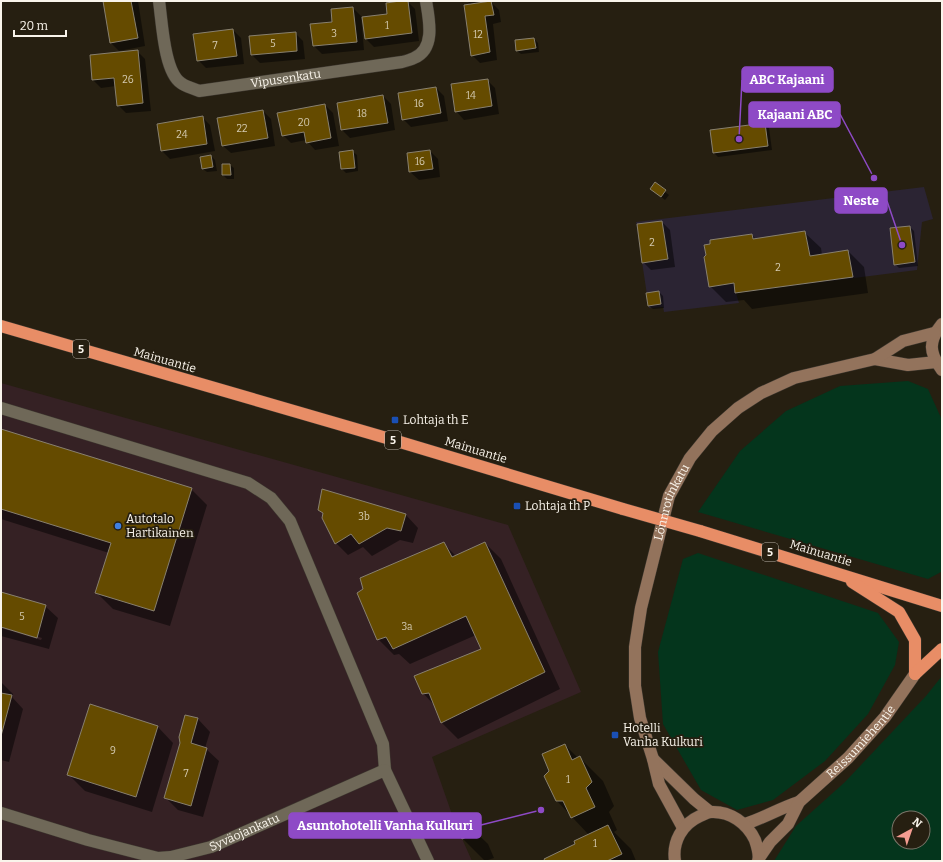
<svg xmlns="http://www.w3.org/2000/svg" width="943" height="862" font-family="Bitter,serif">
  <rect width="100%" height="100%" fill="#261f11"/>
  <path fill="#2b2433" d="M924,187L933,219L922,222L917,270L736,293L739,303L664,312L663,307L649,308L636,222Z"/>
  <path fill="#352124" d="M1,383L508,525L581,692L432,757L455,823L472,861H1Z"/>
  <g fill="#04351c" fill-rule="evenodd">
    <path d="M908,381L928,389L942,420L941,572L928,579L698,512L740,451L786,411L840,386Z"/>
    <path d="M698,553L878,613L899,642L895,665L868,714L825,761L773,800L737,810L701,790L663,724L658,652L683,559Z"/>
    <path d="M942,676V861H774L796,826L845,782L926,696ZM899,818H923V842H899Z"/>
  </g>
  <g fill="#0007">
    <path d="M104,1H138L145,46L119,51L111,43Z"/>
    <path d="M407,1L415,9L419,41L374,47L366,39L363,18L388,15Z"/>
    <path d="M467,1H492H490L499,10L501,22L493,24L497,60L480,63L472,55L471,5Z"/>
    <path d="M353,8L361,16L364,50L322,54L314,46L334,23Z"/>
    <path d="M233,30L241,38L244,64L206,68L198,60Z"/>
    <path d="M295,33L303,41L305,59L260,63L252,55Z"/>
    <path d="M534,39L538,43L539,52L521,54L517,51Z"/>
    <path d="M137,51L145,59L151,111L126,113L118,105L116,86L101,88L93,80Z"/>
    <path d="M487,80L495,88L499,114L464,120L456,111Z"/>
    <path d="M436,88L444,96L448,121L411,127L403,119Z"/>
    <path d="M383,96L391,104L395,130L350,138L342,130L338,104Z"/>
    <path d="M325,105L333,113L339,146L315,150L306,140L291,143L283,135Z"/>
    <path d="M263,111L271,119L275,146L231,153L222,145Z"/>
    <path d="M202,117L210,125L215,151L170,159L162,151L158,125Z"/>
    <path d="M765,124L769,128L772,150L718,157L714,153L711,131Z"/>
    <path d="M430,151L438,159L440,177L419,180L410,172Z"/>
    <path d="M353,152L357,155L358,171L346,173L342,169Z"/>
    <path d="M211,156L215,160L217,171L207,172L203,169Z"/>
    <path d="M230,165L234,168V179H227L223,175Z"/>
    <path d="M655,184L669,195L665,200L655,192Z"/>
    <path d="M662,222L670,230L675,267L651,270L643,262Z"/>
    <path d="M910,227L914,231L918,266L899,268L895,264Z"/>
    <path d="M804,232L821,248L822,255L848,251L864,267L868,293L752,309L744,300L726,302L710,286L752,235L756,239Z"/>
    <path d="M659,292L663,296L664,308L653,309L649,306Z"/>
    <path d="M1,430L191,489L207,505L170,626L113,609L96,592L109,553L1,519Z"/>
    <path d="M323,491L406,515L418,528L413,543L400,540L372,556L363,547L348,555L336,543L324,514L319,509Z"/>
    <path d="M443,543L456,556L485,543L501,559L560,689L458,739L442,723L434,705L423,693L482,649L476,635L410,664L399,654L394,655L378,639Z"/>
    <path d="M1,593L45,606L58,618L49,649L1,636V628L41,640L42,638L1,626Z"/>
    <path d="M1,682L13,694L12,697L23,709L9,762L1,760Z"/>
    <path d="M186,716L198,719L210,732L205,748L219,761L203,817L178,810L166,798L181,743Z"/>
    <path d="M157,726L173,743L152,812L85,791L69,775Z"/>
    <path d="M565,745L578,758H580L603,781L614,806L609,812L617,830L614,832L631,849L636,861H546L577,845L589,835L557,801L551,771Z"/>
    <path d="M464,821L488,844L494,858L485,861L463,839L457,824Z"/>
  </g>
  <g fill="#654b00" stroke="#88806f">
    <path d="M103,1H131L138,38L110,43Z"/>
    <path d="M400,1H408L412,33L365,39L362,17L387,14L386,3Z"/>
    <path d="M491,1L494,15L485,16L490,52L471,56L464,5Z"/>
    <path d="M353,7L357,42L313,46L310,24L332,22L331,9Z"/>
    <path d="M233,29L237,56L197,61L193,34Z"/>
    <path d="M296,32L297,51L251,55L249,36Z"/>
    <path d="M534,38L536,48L516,51L515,40Z"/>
    <path d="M138,50L143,103L117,106L114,78L92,80L90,55Z"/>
    <path d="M488,79L492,106L455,112L451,84Z"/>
    <path d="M436,87L441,113L402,120L398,93Z"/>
    <path d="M383,95L388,123L341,130L337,103Z"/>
    <path d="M325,104L331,138L306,143L304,132L282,136L277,113Z"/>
    <path d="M263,110L268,138L222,146L217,118Z"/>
    <path d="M203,116L207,144L161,151L157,124Z"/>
    <path d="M765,123L768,146L713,153L710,130Z"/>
    <path d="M353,150L355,168L341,169L339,152Z"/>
    <path d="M430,150L433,169L409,172L407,153Z"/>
    <path d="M211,155L213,167L202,169L200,157Z"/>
    <path d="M222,164H230L231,175H222Z"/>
    <path d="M655,182L666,190L661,197L650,189Z"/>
    <path d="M662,221L668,259L642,263L637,224Z"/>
    <path d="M910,226L915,262L894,265L890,228Z"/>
    <path d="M805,231L810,256L848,250L853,277L735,293L734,283L709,287L704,257L706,255L704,245L710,244V240L752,234L753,239Z"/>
    <path d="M659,291L661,304L648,306L646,293Z"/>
    <path d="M1,429L192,488L154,611L95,593L111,543L1,509Z"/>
    <path d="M322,489L406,514L401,531L387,528L359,544L351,534L335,544L322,518L323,513L318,510Z"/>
    <path d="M444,542L452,557L485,542L545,672L441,723L429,693L422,694L414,676L481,649L466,616L393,649L386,637L377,640L357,593L363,589L360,578Z"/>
    <path d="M1,592L46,605L37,638L1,627Z"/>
    <path d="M1,693L12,695L1,736Z"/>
    <path d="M90,704L158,726L136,797L67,775Z"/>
    <path d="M185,715L198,718L191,743L207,748L191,806L164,798L180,743L179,737Z"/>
    <path d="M565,744L572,760L580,756L592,782L586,788L595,807L571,818L563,801H556L544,776L549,771L542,754Z"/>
    <path d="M465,819L471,835L462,839L455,823Z"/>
    <path d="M608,825L622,854L607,861H545L544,859L575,844L574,841Z"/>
  </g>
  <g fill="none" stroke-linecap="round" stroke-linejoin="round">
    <defs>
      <g id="street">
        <path id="s1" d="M159,1C162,21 164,72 181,83C186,87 193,88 199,91L402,62C406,61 410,60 414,58C436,49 429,19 426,1"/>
        <path d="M1,408L248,483L271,498L290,521L383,744L385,770"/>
        <path id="s2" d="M1,813L88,840L158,858L171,857L211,847L385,770L428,861"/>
      </g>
      <g id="secondary">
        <path d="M942,324C928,341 929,353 942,370"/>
        <path d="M875,359L908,365L936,362"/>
        <path d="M653,759L694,799L710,812"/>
        <path d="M745,824C764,818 780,808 799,802"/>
        <path id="s3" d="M683,828L659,784L653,759L640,718L635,686V647L641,608L669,496L690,458L712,431L738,408L761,393L794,378L875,359L903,341L934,333"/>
        <path id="s4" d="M759,858L770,842L788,824L799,802L848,758L885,717L915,674"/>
        <path d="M675,861C672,842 682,824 700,816C703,815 707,812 711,812C730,811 747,823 755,840C757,846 760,855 758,861"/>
      </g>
      <g id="highway">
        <path d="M1,326L390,439L623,509"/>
        <path d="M700,531L942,606"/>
        <path d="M852,582L899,612L915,640V674"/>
        <path d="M915,674L942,649"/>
      </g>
    </defs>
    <use href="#street" stroke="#3e3830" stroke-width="13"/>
    <use href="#secondary" stroke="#3e3830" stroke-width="13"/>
    <use href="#highway" stroke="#3e3830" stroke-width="13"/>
    <use href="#street" stroke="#6f6858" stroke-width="12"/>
    <use href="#secondary" stroke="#93735c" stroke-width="12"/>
    <use href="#highway" stroke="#e88d66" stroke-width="12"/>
    <defs>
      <path id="highway-bridge" d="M623,509L700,531"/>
    </defs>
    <use href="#highway-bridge" stroke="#3e3830" stroke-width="13" stroke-linecap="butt"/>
    <use href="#highway-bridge" stroke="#e88d66" stroke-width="12"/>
  </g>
  <g fill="#1a4fb4" stroke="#261f11" stroke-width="1.5">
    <rect x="391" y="416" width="8" height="8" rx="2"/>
    <rect x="513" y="502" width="8" height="8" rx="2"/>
    <rect x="611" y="731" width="8" height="8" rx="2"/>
  </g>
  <circle fill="#3f7fe0" stroke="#261f11" stroke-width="1.5" cx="118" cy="526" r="4"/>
  <g text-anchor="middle" stroke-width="3.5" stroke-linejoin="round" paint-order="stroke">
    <g font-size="10" fill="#d4cab0">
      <text x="387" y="29">1</text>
      <text x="334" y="37">3</text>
      <text x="478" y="38">12</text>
      <text x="273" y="47">5</text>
      <text x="215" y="49">7</text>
      <text x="128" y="83">26</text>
      <text x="471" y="99">14</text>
      <text x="419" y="107">16</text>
      <text x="362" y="117">18</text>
      <text x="304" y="126">20</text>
      <text x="242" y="132">22</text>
      <text x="182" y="138">24</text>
      <text x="420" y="165">16</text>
      <text x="652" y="246">2</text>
      <text x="778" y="271">2</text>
      <text x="364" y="520">3b</text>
      <text x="22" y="620">5</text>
      <text x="407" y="630">3a</text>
      <text x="113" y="754">9</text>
      <text x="186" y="777">7</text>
      <text x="568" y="783">1</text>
      <text x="595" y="847">1</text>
    </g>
    <g fill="#261f11" stroke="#bab4aa" stroke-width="1">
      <rect x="73" y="340" width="16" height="18" rx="3"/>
      <rect x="385" y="431" width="16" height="18" rx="3"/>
      <rect x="762" y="543" width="16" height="18" rx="3"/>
    </g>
    <g font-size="11" font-weight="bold" fill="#f9f4eb">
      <text x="81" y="353">5</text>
      <text x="393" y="444">5</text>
      <text x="770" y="556">5</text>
    </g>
    <g font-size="12" fill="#f9f4eb" stroke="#261f11">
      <text dy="4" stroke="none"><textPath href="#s1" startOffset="194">Vipusenkatu</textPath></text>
      <text transform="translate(165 360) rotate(16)" y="4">Mainuantie</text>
      <text transform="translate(476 450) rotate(17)" y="4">Mainuantie</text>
      <text dy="4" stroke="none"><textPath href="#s3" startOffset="340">Lönnrotinkatu</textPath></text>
      <text transform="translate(821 553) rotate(17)" y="4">Mainuantie</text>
      <text dy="4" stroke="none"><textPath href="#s4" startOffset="156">Reissumiehentie</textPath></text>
      <text dy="4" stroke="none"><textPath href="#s2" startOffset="254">Syväojankatu</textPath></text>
    </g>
    <g font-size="12" fill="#f9f4eb" stroke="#261f11" text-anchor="start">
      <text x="403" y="424">Lohtaja th E</text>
      <text x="525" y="510">Lohtaja th P</text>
      <text x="126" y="523">Autotalo<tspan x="126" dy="14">Hartikainen</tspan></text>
      <text x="623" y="732">Hotelli<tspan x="623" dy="14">Vanha Kulkuri</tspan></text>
    </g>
  </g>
  <path fill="none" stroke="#8e4ac6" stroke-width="1.5" d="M739 139L742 80M874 178L840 114M902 245L887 201M541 810L481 825"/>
  <g fill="#8e4ac6" stroke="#261f11" stroke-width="1.5">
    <circle cx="739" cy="139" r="4"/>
    <circle cx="874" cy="178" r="4"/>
    <circle cx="902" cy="245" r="4"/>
    <circle cx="541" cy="810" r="4"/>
  </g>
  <g fill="#8e4ac6" stroke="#8e4ac6" stroke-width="1.5">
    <rect x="742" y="67" width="91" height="25" rx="4"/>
    <rect x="749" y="102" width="91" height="25" rx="4"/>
    <rect x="835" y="188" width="52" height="25" rx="4"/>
    <rect x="289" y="813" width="192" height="25" rx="4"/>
  </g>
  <g font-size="13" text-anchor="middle" font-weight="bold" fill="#fff">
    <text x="787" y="84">ABC Kajaani</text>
    <text x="795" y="119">Kajaani ABC</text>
    <text x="861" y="205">Neste</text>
    <text x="385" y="830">Asuntohotelli Vanha Kulkuri</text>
  </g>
  <rect width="943" height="862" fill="none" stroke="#f9f4eb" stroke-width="4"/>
  <g transform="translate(911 830) rotate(40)"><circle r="19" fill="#261f11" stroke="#7a7468"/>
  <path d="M0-3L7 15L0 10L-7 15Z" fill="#f59c91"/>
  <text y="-6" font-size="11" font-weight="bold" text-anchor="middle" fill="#f9f4eb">N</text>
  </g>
  <path d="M14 30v6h52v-6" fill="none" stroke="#f9f4eb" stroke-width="2"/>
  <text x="20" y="30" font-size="12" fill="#f9f4eb" stroke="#261f11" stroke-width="3" paint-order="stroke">20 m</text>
</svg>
